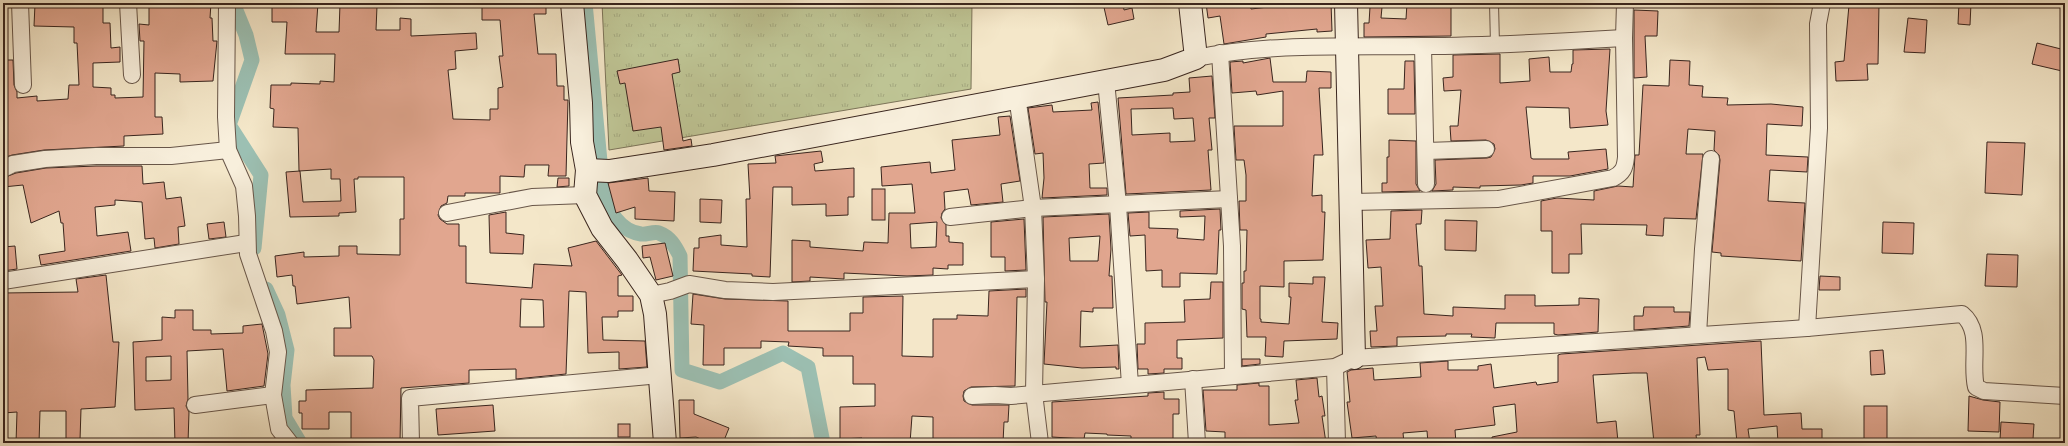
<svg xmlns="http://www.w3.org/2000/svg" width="2068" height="446" font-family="'Old Standard TT',serif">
  <defs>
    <pattern id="grass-tufts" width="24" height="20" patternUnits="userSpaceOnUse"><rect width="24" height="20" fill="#bec494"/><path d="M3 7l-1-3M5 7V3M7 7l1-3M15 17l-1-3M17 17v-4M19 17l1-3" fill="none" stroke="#a4a87f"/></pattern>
  </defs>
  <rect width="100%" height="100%" fill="#f4e7c9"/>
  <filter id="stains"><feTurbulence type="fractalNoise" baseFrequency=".005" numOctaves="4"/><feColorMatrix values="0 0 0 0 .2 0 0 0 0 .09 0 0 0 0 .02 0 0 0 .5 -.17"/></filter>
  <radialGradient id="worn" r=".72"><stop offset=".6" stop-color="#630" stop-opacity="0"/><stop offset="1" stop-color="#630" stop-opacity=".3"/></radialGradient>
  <path fill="url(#grass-tufts)" stroke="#7c7459" d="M602,3H972L971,89L609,150Z"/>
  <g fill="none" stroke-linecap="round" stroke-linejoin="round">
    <g stroke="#9cc0b3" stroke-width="15">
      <path d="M233,3L246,35L252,60L229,125L261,175L254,248"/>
      <path d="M585,3L603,193C609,211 619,231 641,234C646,235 654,231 659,233C670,237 675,246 680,256L682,370L720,382L783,353L808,367L823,443"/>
      <path d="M266,289L278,315L287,350L283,385L285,418L300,443"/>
    </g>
  </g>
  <g fill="#e1a68f" stroke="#39251e" fill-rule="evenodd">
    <path d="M75,3H103V23H110L111,48L120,47V62L93,63V87L111,88V95H115V98L143,97L144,41H140L139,24L149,25V3H211L210,18H212L213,41H217L213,81L180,82V74L155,73V117H162L163,134L124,136V146L44,150L12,155L3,158V60H13L14,85L17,92V98L37,96V101L68,99L69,85H79L77,43H74V27L34,26L35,4L75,5Z"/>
    <path d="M272,3H318L316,32H339L340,4L377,6L376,30H400V18L411,19V36L476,33L477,49L455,51L456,69L448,70L453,119L490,120V109H498V88L503,87L499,56H503L500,20H482V3H546V14H534L538,54H556L557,86H564V100H568L566,176H548L549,165H525L524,177L500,176V193H465V196H448L447,203L441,206L438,215L440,219L447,224H459V246H466V283L532,288L534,264L572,266L568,248L596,241L622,275L618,276V296H633V311H618V317H602L603,340L645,341L647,367L619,369V352L588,353L586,292L569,291L566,374L516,379V369L469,370V383L401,388L400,443H351V412H329V429H302V413H299V401H306V390L373,388L374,360L372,356H334V328H351L349,297L297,304L295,286H293L292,275L277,277L275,256L304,252V257L339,256V246H357V254L400,255V219H404V177H358V179H354L356,212L339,213V216L290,217L286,172L300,171L303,202L341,201L340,179H331V169L299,171L298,128L273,127L274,109L270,108L271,85H291V83L320,84V81L334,82L335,54H285L287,22H272ZM521,299L543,300L544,327H520Z"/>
    <path d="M1103,3H1123L1124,10L1132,8L1134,19L1108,25Z"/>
    <path d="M1206,3H1250L1251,9L1294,4L1331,3L1332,31L1317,32V29L1266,34V37L1224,44L1220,16L1208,18Z"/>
    <path d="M1407,3H1451V36L1364,37V23H1369L1370,7H1382L1381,18L1406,19Z"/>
    <path d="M1859,3H1879L1878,64H1867L1868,80L1836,81L1835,62L1844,61L1849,5L1859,6Z"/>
    <path d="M1959,3H1971L1970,25L1958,24Z"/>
    <path d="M1634,10L1658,11L1657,36H1645L1647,77L1634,78Z"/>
    <path d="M1908,18L1927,20L1925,53L1904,52Z"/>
    <path d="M2037,43L2065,50L2062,71L2032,64Z"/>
    <path d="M1610,49L1606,111L1608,125L1570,128L1569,108L1526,107L1531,158L1533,159H1569L1568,152L1606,149L1608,169L1570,176H1533V183L1521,185L1480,186V188L1453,187V190L1432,191L1436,184L1435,160L1487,158L1491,157L1495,149L1494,144L1486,140L1451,141L1450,126H1458L1461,90L1444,91L1443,78L1453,77V55L1500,54V83L1530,81L1529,59L1549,57L1550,72H1571L1572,64H1573V50Z"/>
    <path d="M1270,58L1273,82H1306L1307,71L1331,72V88H1319L1323,155H1314L1312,196L1322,195V212H1325L1323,260L1284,261V287L1260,286V319H1261V322L1289,324L1291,297H1289V283L1313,284V277H1325L1322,322L1338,323L1337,339L1284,341L1283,357L1265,356L1266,337H1247L1246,310L1242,309V283H1244V271H1246L1247,230H1240L1239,201H1246V175L1244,160H1236L1234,126H1283V91L1257,95L1256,91L1232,93L1230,62L1243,61V63Z"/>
    <path d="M678,59L680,72L672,74L683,141L691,139L692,146L664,150L661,127L633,131L625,83L620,84L617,71Z"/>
    <path d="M1670,60L1690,61L1689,85L1703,86L1702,97L1728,98L1727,105L1771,104L1803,107L1802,126L1767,124L1766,155L1808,157L1807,172L1770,170L1768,201L1805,203L1801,261L1721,256V253L1712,252L1720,160L1719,155L1714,150L1715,131L1688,129L1686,154H1703L1696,219L1664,218L1663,236L1646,235L1647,225L1581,224L1582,254H1569V273H1552V231H1541V201L1557,198L1594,200V191L1618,186L1633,187L1635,155H1639L1643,85L1669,86Z"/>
    <path d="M1405,61H1414L1415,114H1388V89H1404Z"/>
    <path d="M1212,76L1215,118H1209L1212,150H1208L1211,190L1126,194L1118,98L1173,95V93L1190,92L1189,78ZM1173,108L1174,119L1193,118L1195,141L1170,142V133L1132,135L1131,109Z"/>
    <path d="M1098,102L1104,163L1089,164L1090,188H1107V195L1042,198L1044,178L1043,153L1035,154L1028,108L1052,105L1053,112L1092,110L1091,103Z"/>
    <path d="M1010,116L1020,181L1001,184L1003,202L971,205L968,189L944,192L945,209L942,213L941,218L946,225V236H949V242L963,243V265H948V269L933,268V275L907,276L844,273V279L810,277V281L792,282V240L810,241V247L863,251L864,242L888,243L889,213H915L912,184L882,186L881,167L930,162L931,173L955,170L952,140L1000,135L998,117ZM937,222L936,247L911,248L910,224Z"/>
    <path d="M1389,140L1416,141V184L1420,191L1382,192V183H1387V157H1389Z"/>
    <path d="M1987,142L2025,143L2022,195L1985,193Z"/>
    <path d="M821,151L823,162L814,164L815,171L854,168V197H848V215L826,216V204L792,205V187H773L770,277L752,276V274L693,271L694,248H699V238L721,235V245L747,247L746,199H750L748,164L776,163L775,156Z"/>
    <path d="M96,166H142L143,184L164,182L166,199L181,197L185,226L178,227L179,244L155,248L154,238L145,239L142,202L115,200V205L95,207L97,236L128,232L131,251L41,265L39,255L65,251L63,223H61L59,211L31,223L23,185L3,187V178L16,173L46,168Z"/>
    <path d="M558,178H569V186L557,187Z"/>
    <path d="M648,178L649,191L675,192L674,221L635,219V207L616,213L608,183Z"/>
    <rect x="872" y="189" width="13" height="31"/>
    <path d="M700,199L722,200L721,223L700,222Z"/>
    <path d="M1220,209L1221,230H1219L1217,274L1180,273V287H1162V270L1146,271L1145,235L1130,236L1128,213L1149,212V228L1178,229L1177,238L1204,240L1205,216L1180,217V211Z"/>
    <path d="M1422,210L1421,224H1416L1419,266H1422L1424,314L1453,316V307L1505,309V295H1535V306L1579,305V298L1599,299L1598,332L1558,335L1554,334V323H1496L1495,338L1471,337L1472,334H1446V336L1397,337V346L1371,347L1370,331H1377L1375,306H1383L1381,267L1368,268L1366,240L1390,239L1391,211Z"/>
    <path d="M506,212V233L524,235L523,254L490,253L489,215Z"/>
    <path d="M1109,214L1111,249L1109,276H1112L1113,308H1093V312L1081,311L1080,347L1118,345L1119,369H1116V367L1082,368L1044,364L1047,302H1045L1043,217ZM1100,236L1098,261H1070L1069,238Z"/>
    <path d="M1024,219L1026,270L1005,271V257H991V222Z"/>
    <path d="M1445,220L1477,221L1476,251L1445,250Z"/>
    <path d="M224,222L226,237L209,239L207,224Z"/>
    <path d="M1883,222L1914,223L1913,254L1882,253Z"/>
    <path d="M665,243L673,276L656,280L650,257L643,258L642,246Z"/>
    <path d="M15,246L17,269L3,271V247Z"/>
    <path d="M1987,254L2018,255L2017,287L1985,286Z"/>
    <path d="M106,275L113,342H119L115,407L81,409L80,440H66V411H40L39,443H16L17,412L3,413V293L78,292L76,279Z"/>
    <path d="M1820,276L1840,277V290H1819Z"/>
    <path d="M1211,282H1223V338L1177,340V358H1182V369H1164V373L1148,374V369H1138L1137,344H1145V323L1185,322L1184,300L1210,299Z"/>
    <path d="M1026,289V297H1017L1015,386L971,387L964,391L963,396L964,401L972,405H1009L1008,422H1004L1003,443L964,440V443H933V417L912,416L910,443H862V438L840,439V407L875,406V384H853V356H823V348L788,346L789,342L761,341V348H724V365H703L704,325L691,324L693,294L725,299L788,301V331H850V313H863V297L903,296L902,356L933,357V319H957V315L988,316L989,291Z"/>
    <path d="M1644,307H1674V312H1690L1689,326L1634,330V316H1643Z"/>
    <path d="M175,310H193V330H211V334L243,333V326L262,324L268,354L264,386L227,391L223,349L187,351L188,399L186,406L189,412L188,443H175L174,408L135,410L133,342L162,340V317L175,318ZM171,356V380L146,381V357Z"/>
    <path d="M1761,341L1764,415L1801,413L1802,429H1822V443H1778L1777,426L1748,429L1750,443H1737L1734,411L1728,410V369L1708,370L1705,357L1697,358L1700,435H1696L1697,443H1654L1647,373H1633L1593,375L1597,423L1616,421L1618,442L1492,443V437L1517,432L1515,404L1493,407L1495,425L1455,430L1456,443H1428L1427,431L1403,433L1404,443H1377L1376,436L1352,438L1347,402H1350L1347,372L1351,370L1373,368L1374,380L1421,377L1420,363L1448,361V370H1478V366L1491,364L1494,388L1536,382L1537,385L1558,382V355L1561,354Z"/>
    <path d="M1883,350L1885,374L1871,375L1870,351Z"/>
    <path d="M1242,359H1260V364L1242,366Z"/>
    <path d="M1317,378L1319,397L1322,396L1325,416H1322L1326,443H1225V432L1206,431L1203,390H1237V385L1259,383V386H1269V425L1299,423L1295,400H1298L1296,380Z"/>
    <path d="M1164,392V399H1179V414H1173V443H1131V436L1107,435V434L1085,433L1084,439L1052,437V402L1148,396V393Z"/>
    <path d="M1969,396L1983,400L2000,402L1999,432L1968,431Z"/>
    <path d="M679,400H694V414L729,428L723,443H710L696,437L680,438Z"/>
    <path d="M493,405L495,431L438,435L436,409Z"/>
    <rect x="1864" y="406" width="23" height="36"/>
    <path d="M2001,422L2034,424L2033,439L2000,440Z"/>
    <rect x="618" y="424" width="12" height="13"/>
  </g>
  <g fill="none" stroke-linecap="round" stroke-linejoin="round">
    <defs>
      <path id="lane" d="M1494,3L1495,45"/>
      <g id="street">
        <path d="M20,3L23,85"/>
        <path d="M128,3L132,75"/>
        <path d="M227,3L226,117L228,150L244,186L247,216L248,254L274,331L278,352L273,395L279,429L290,443"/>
        <path d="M1423,46L1426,184"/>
        <path d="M1220,53L1232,246L1233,376"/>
        <path d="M1196,58C1270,43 1348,47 1423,46C1490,46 1557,42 1624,38"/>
        <path d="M1106,81L1118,205L1130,385"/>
        <path d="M1017,96L1033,208L1036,279L1034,393L1040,443"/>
        <path d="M1426,151L1486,149"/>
        <path d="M3,169L13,164L45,159L96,156H171L228,150"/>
        <path d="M1351,202L1498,199L1613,178C1623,173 1625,168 1626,157L1624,38L1625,3"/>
        <path d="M447,213L532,197L585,195"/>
        <path d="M950,217L1033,208L1229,199"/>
        <path d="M3,281L246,243"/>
        <path d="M651,295L670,291L689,284L725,290L773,292L1036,279"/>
        <path d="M1807,328L1819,128L1818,24L1822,3"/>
        <path d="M1698,335L1703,249L1711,159"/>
        <path d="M1335,367L1337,443"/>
        <path d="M1193,379L1197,443"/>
        <path d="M972,396L995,395L1011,396L1335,367L1354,358L1807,328L1962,314C1983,331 1970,362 1976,387L1984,391L2065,396"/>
        <path d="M195,405L273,395"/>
        <path d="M411,443L410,398L660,375"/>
      </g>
      <g id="secondary">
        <path d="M572,3L581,103L582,142L587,170L585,195L602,228L627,260L651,295L655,314L665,443"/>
        <path d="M1346,3L1354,358"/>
        <path d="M587,170L609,171L713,155L1164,70L1196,58L1190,3"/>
      </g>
    </defs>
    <use href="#lane" stroke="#685649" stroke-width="10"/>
    <use href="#street" stroke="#685649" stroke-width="18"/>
    <use href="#secondary" stroke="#39251e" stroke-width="24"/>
    <use href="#lane" stroke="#f8efdc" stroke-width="8"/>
    <use href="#street" stroke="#f8efdc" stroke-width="16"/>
    <use href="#secondary" stroke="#f8efdc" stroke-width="22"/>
  </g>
  <rect width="2068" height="446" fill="none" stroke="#f4e7c9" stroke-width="16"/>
  <rect x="4" y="4" width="2060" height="438" fill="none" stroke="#39251e" stroke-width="2"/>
  <rect x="8" y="8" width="2052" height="430" fill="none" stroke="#39251e"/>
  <rect width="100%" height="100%" filter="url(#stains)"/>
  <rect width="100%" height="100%" fill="url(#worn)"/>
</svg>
